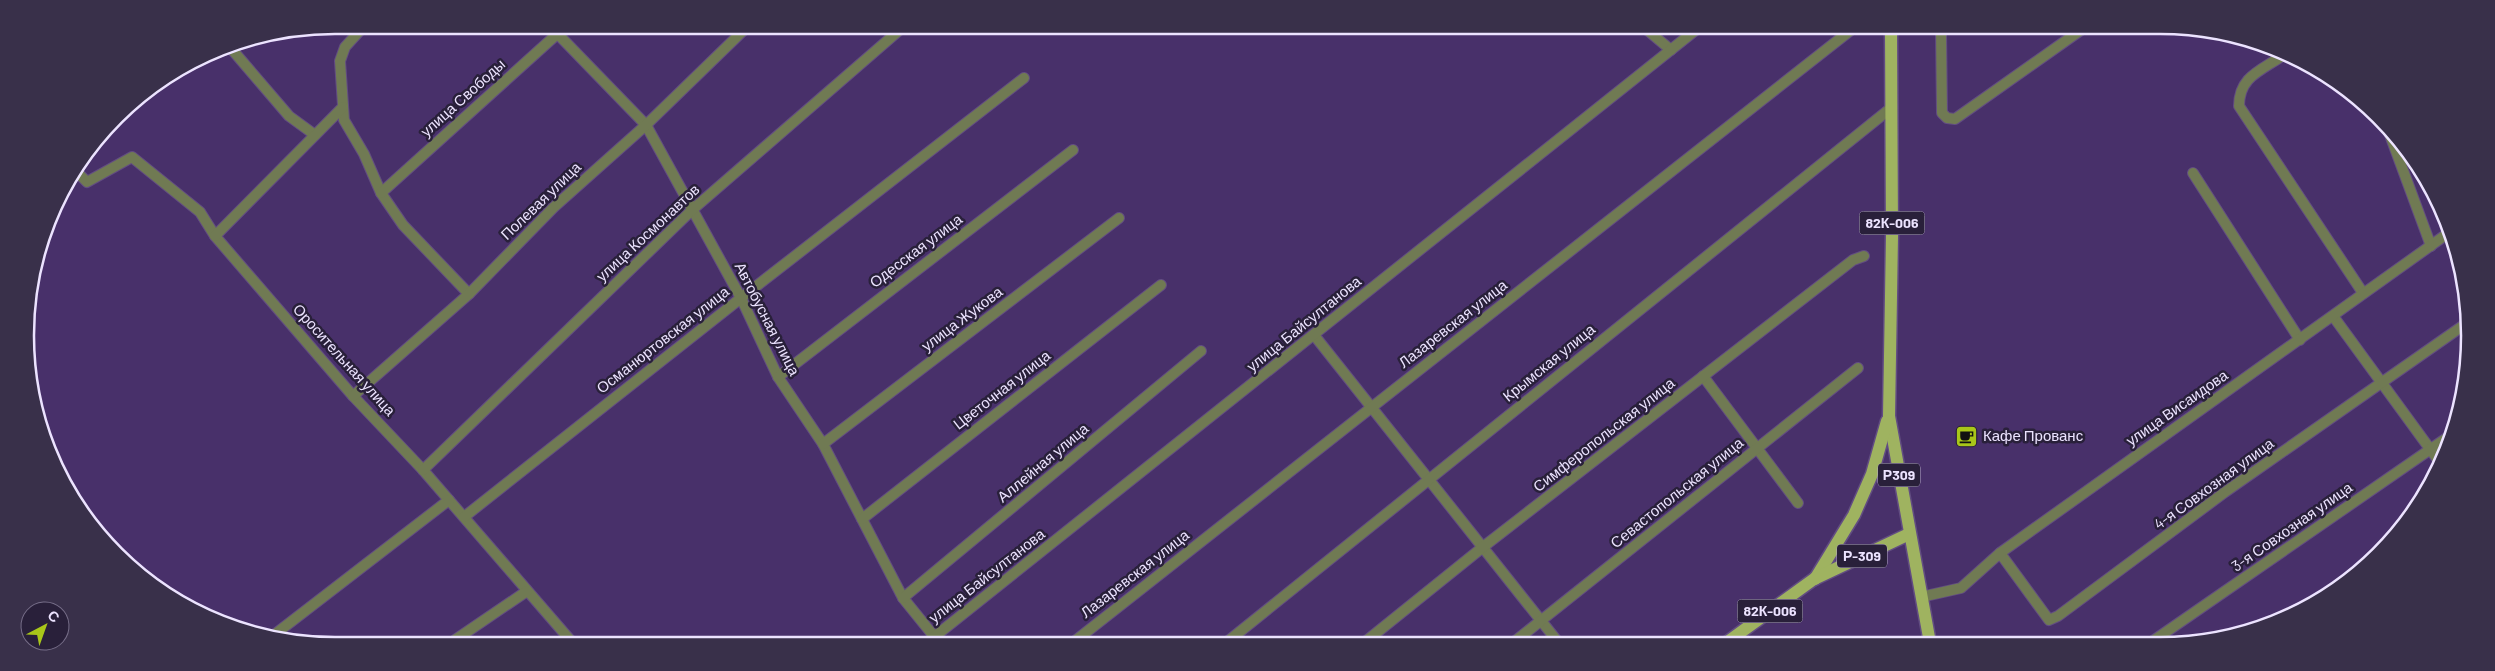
<svg xmlns="http://www.w3.org/2000/svg" width="2495" height="671" font-family="Barlow,sans-serif">
  <rect width="100%" height="100%" fill="#48306a"/>
  <g fill="none" stroke-linecap="round" stroke-linejoin="round">
    <defs>
      <g id="minor">
        <path d="M365,25L345,47L340,61L344,120L364,154L381,193L403,225L469,294"/>
        <path d="M550,26L646,125L741,298L778,377L823,444L903,598L937,640"/>
        <path d="M1646,29L1671,50"/>
        <path d="M1941,30L1942,113L1947,118L1955,119L2081,30"/>
        <path d="M229,46L289,116L315,135"/>
        <path d="M2282,56C2260,71 2239,77 2239,106L2363,293"/>
        <path d="M2390,135L2431,246"/>
        <path d="M77,172L87,182L132,157L200,212L215,236L353,396L423,470L571,641"/>
        <path d="M2193,173L2300,340"/>
        <path d="M381,193L566,26"/>
        <path d="M215,236L343,107"/>
        <path d="M2333,316L2441,464"/>
        <path d="M1314,335L1558,642"/>
        <path d="M1703,376L1798,503"/>
        <path d="M778,377L1073,150"/>
        <path d="M353,396L469,294L554,207L646,125L748,26"/>
        <path d="M823,444L1119,218"/>
        <path d="M423,470L692,210L903,27"/>
        <path d="M464,517L741,298L1024,78"/>
        <path d="M862,519L1161,285"/>
        <path d="M2000,553L2049,620L2058,616L2225,492L2464,325"/>
        <path d="M1921,597L1961,588L2000,553L2447,234"/>
        <path d="M903,598L1201,351"/>
        <path d="M270,638L449,500"/>
        <path d="M455,640L527,591"/>
        <path d="M929,641L1697,29"/>
        <path d="M1075,641L1851,30"/>
        <path d="M1227,642L1891,108"/>
        <path d="M1365,642L1483,547L1853,260L1864,256"/>
        <path d="M1514,642L1858,368"/>
        <path d="M2150,643L2451,435"/>
      </g>
      <g id="major">
        <path d="M1891,30L1892,236L1889,416L1930,643"/>
        <path d="M1815,579L1854,515L1872,474L1887,421"/>
        <path d="M1726,643L1814,579L1909,534"/>
      </g>
    </defs>
    <use href="#minor" stroke="#624d82" stroke-width="12"/>
    <use href="#major" stroke="#624d82" stroke-width="15"/>
    <use href="#minor" stroke="#707a53" stroke-width="10"/>
    <use href="#major" stroke="#9fb360" stroke-width="12"/>
  </g>
  <defs>
    <symbol id="cafe-square" viewBox="-11 -11 22 22"><rect x="-9" y="-9" width="18" height="18" rx="4" fill="#a9c719" stroke="#29203a"/><path d="M-5.5-4.5H6V0H3Q3 3.5 0 3.5H-2.5Q-5.5 3.5-5.5 0ZM3-3.2v2h1.7v-2ZM-6 4.5H4V6H-6Z" fill="#111"/></symbol>
  </defs>
  <g fill-rule="evenodd">
    <use href="#cafe-square" x="1954" y="424" width="25" height="25"/>
  </g>
  <g text-anchor="middle" stroke-width="5" stroke-linejoin="round" paint-order="stroke">
    <g fill="#29203a" stroke="#b2a8c4" stroke-width="1">
      <rect x="1859.5" y="211.5" width="65" height="23" rx="4"/>
      <rect x="1878" y="463.5" width="42" height="23" rx="4"/>
      <rect x="1837" y="544.5" width="50" height="23" rx="4"/>
      <rect x="1737.5" y="599.5" width="65" height="23" rx="4"/>
    </g>
    <g font-size="14" font-weight="bold" fill="#ece3ff">
      <text x="1892" y="228">82К-006</text>
      <text x="1899" y="480">Р309</text>
      <text x="1862" y="561">Р-309</text>
      <text x="1770" y="616">82К-006</text>
    </g>
    <g font-size="15" fill="#ece3ff" stroke="#29203a">
      <text transform="translate(463 98) rotate(-42)" y="5">улица Свободы</text>
      <text transform="translate(541 201) rotate(-44)" y="5">Полевая улица</text>
      <text transform="translate(648 233) rotate(-43)" y="5">улица Космонавтов</text>
      <text transform="translate(916 251) rotate(-37)" y="5">Одесская улица</text>
      <text transform="translate(767 319) rotate(63)" y="5">Автобусная улица</text>
      <text transform="translate(962 319) rotate(-37)" y="5">улица Жукова</text>
      <text transform="translate(1304 324) rotate(-39)" y="5">улица Байсултанова</text>
      <text transform="translate(1453 324) rotate(-38)" y="5">Лазаревская улица</text>
      <text transform="translate(663 340) rotate(-38)" y="5">Османюртовская улица</text>
      <text transform="translate(344 360) rotate(48)" y="5">Оросительная улица</text>
      <text transform="translate(1549 363) rotate(-39)" y="5">Крымская улица</text>
      <text transform="translate(1002 390) rotate(-38)" y="5">Цветочная улица</text>
      <text transform="translate(2177 408) rotate(-35)" y="5">улица Висаидова</text>
      <text transform="translate(1604 435) rotate(-38)" y="5">Симферопольская улица</text>
      <text transform="translate(1043 463) rotate(-40)" y="5">Аллейная улица</text>
      <text transform="translate(2214 484) rotate(-36)" y="5">4-я Совхозная улица</text>
      <text transform="translate(1677 493) rotate(-39)" y="5">Севастопольская улица</text>
      <text transform="translate(2292 527) rotate(-35)" y="5">3-я Совхозная улица</text>
      <text transform="translate(1135 574) rotate(-38)" y="5">Лазаревская улица</text>
      <text transform="translate(987 576) rotate(-38)" y="5">улица Байсултанова</text>
    </g>
    <g font-size="15" fill="#ece3ff" stroke="#29203a" text-anchor="start">
      <text x="1983" y="441">Кафе Прованс</text>
    </g>
  </g>
  <path d="M0 0H2495V671H0ZM335 34H2160A301 301 0 0 1 2461 335V336A301 301 0 0 1 2160 637H335A301 301 0 0 1 34 336V335A301 301 0 0 1 335 34Z" fill="#39304a" fill-rule="evenodd"/>
  <path fill="none" stroke="#ece3ff" stroke-width="2.5" d="M335 34H2160A301 301 0 0 1 2461 335V336A301 301 0 0 1 2160 637H335A301 301 0 0 1 34 336V335A301 301 0 0 1 335 34Z"/>
  <g transform="translate(45 626) rotate(41)"><circle r="24" fill="#29203a" stroke="#776e89"/>
  <path d="M0-4L9 19L0 12L-9 19Z" fill="#a9c719"/>
  <text y="-8" font-size="14" font-weight="bold" text-anchor="middle" fill="#ece3ff">С</text>
  </g>
</svg>
